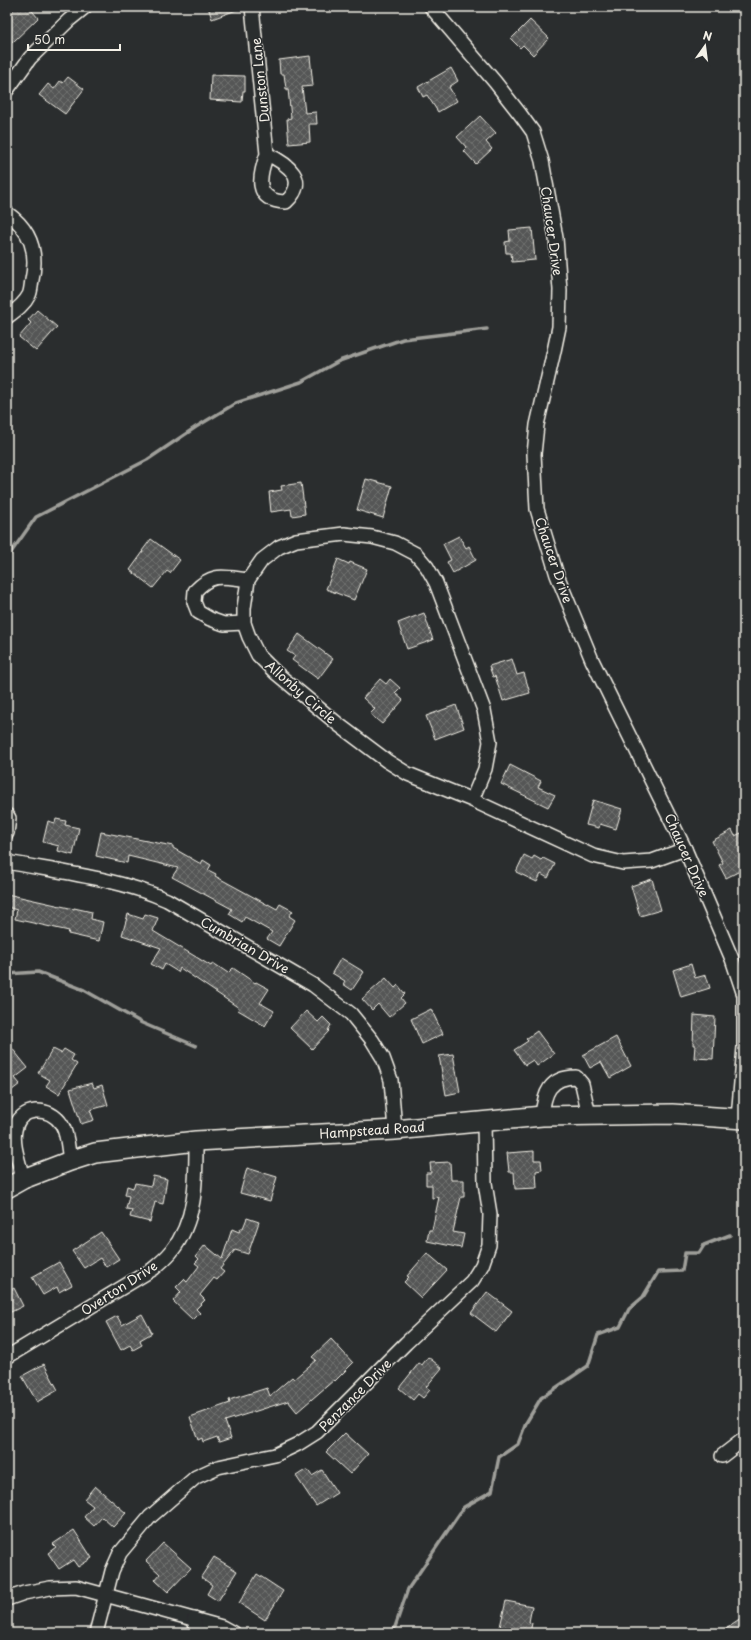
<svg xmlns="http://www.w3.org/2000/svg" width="751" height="1640" font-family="'Playpen Sans',sans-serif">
  <defs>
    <pattern id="building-cross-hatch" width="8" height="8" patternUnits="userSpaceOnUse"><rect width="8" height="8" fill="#555756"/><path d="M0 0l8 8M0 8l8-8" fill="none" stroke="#6e706e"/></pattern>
  </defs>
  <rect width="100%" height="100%" fill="#2a2d2e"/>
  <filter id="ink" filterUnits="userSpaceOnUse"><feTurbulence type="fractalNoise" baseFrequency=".025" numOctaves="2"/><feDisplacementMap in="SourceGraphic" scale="8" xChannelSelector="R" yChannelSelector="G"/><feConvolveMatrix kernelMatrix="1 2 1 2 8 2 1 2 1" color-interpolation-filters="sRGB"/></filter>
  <g filter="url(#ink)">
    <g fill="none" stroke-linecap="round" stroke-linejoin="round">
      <g stroke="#9f9f9a" stroke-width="3.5">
        <path d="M7,558L36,517L147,460L196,427L236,403L301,382L339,361L403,339L487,329"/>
        <path d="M7,974L38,972L84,990L142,1023L196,1046"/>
        <path d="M393,1633L408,1589L442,1539L464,1507L492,1491L499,1457L518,1444L526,1423L541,1398L588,1366L598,1335L620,1327L629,1309L643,1297L658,1272L682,1271L685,1253H699L704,1245L730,1235"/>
      </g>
    </g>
    <g fill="url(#building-cross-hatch)" stroke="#f4f1e8">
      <path d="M16,7H29L38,18L13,42L7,35V14Z"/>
      <path d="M208,7H242V8L212,19Z"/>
      <path d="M530,20L549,38L533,55L523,45L520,48L511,39Z"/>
      <path d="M310,56L313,86L302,87L305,113L316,112L317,124H309L310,142L289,144L287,119L291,118L288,89H286L284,74H280L279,60Z"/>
      <path d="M451,68L458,81L449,87L457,101L438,112L427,95L423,97L418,87Z"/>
      <path d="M211,75L245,76V91H243L242,102L210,100Z"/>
      <path d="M68,77L84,89L65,114L39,95L48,84L54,89L60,81L63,83Z"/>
      <path d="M480,116L496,133L486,142L492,149L476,164L464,151L467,148L457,137Z"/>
      <path d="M532,228L535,260L512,262L511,253H506L505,242L510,241L509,230Z"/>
      <path d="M37,310L57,327L36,351L19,337L31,323L28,320Z"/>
      <path d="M366,479L392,486L383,518L357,510Z"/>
      <path d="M301,483L305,514L292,516L291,509L271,512L269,492L282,490L281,486Z"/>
      <path d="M459,536L466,548L469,546L476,560L453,573L447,562L451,560L443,544Z"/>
      <path d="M151,539L180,560L170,573L167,571L153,588L130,570L143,552L142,551Z"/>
      <path d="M338,559L349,564L350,562L367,569L354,600L326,589Z"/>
      <path d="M424,613L433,640L407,649L398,623Z"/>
      <path d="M299,634L333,659L318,679L292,660L295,656L287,651Z"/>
      <path d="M512,659L517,675L524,673L530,693L503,701L495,676L493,677L489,666Z"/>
      <path d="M380,679L386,684L390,679L400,688L395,693L403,700L382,724L370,714L375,709L363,698Z"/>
      <path d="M456,705L464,728L435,739L426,716Z"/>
      <path d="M510,765L541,781L538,787L555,795L548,807L501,784Z"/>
      <path d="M593,800L622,809L616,829L600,824L599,828L586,825Z"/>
      <path d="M56,819L66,821L65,825L79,828L73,855L58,851L59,846L43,842L48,821L55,823Z"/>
      <path d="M732,830L735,836L741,833L744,838V869L726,878L719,865L723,863L712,841Z"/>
      <path d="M101,832L173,846V848L201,864L203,860L211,865L208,870L216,874L215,876L268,905V904L277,909L280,904L293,911L289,916L295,920L279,946L267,939L272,932L245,917L242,922L229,914L232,909L172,877L178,868L128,856L127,863L96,856Z"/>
      <path d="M524,855L532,859L534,856L541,860L543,858L555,864L548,878L541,874L537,882L516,872Z"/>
      <path d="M652,879L661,910L640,916L631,886Z"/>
      <path d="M7,894L74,909V908L92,912L91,919L103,922L99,941L68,934L69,931L15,919L17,910L7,907Z"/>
      <path d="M128,914L143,919L145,914L158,918L153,931L211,966L213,963L228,973L233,968L255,983L256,982L269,989L260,1003L274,1011L265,1026L238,1010L239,1008L180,968L178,972L165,964L162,970L151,964L161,948L122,935Z"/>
      <path d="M341,958L364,972L352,990L343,984L345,981L332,973Z"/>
      <path d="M691,964L695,978L706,975L710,988L681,997L673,970Z"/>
      <path d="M386,978L395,988L398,985L405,994L401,998L405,1003L389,1017L378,1004L372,1010L362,999Z"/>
      <path d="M431,1009L443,1034L422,1044L411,1019Z"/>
      <path d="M306,1011L318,1022L323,1017L331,1025L328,1030L329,1031L312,1049L290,1028Z"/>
      <path d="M694,1015L715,1017L713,1059L694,1058L695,1045H693Z"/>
      <path d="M537,1031L554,1054L537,1066L533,1060L525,1065L514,1050L528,1041L526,1039Z"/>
      <path d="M616,1037L631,1066L610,1078L601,1062L590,1068L583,1055Z"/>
      <path d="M7,1042L28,1068L15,1078L20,1084L7,1094Z"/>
      <path d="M53,1049L61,1053L64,1049L74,1055L71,1060L77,1064L59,1094L46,1086L50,1080L38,1073Z"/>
      <path d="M453,1054L460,1092L446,1095L439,1056Z"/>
      <path d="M92,1083L94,1088L102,1085L108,1105L90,1110L94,1120L81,1124L70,1089Z"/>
      <path d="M534,1151V1160H541L542,1170L536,1171L537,1188L515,1189L514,1172H509L507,1153Z"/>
      <path d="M450,1162L451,1180H464V1197H461L453,1232L464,1234L461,1248L427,1241L429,1230H432L439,1197L432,1198V1185H426V1173H431L430,1163Z"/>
      <path d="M247,1168L277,1177L270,1201L240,1193Z"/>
      <path d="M153,1176L167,1179L163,1204L155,1202L150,1222L130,1217L132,1210L126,1209L129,1196L125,1195L127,1186L133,1188L135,1183L151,1186Z"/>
      <path d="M247,1218L259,1222L248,1254L235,1250L220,1269L224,1272L217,1280L214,1278L200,1295L205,1300L196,1309L200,1313L193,1320L173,1301L181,1292L176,1287L184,1279L187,1282L199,1266L195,1263L199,1259L196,1256L205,1245L222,1259L232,1229L239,1232L241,1228H243Z"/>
      <path d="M101,1232L119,1259L106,1267L100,1258L84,1268L72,1251Z"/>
      <path d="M427,1253L447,1270L421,1298L404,1282L409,1277L407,1276Z"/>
      <path d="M59,1262L72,1285L59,1292L57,1287L43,1295L32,1277Z"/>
      <path d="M14,1288L23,1306L7,1314V1292Z"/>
      <path d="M487,1292L512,1311L496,1332L471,1313Z"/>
      <path d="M142,1314L152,1333L140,1340L142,1345L133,1350L130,1345L121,1350L106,1322L117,1316L122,1325Z"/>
      <path d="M331,1339L353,1363L335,1381L334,1380L297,1412L288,1401L225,1421L231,1438L219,1442L217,1437L203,1442L202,1438L198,1440L190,1417L230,1403L229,1400L267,1388L270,1396L292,1377L294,1379L316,1360L312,1357Z"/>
      <path d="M428,1357L442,1368L426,1387L430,1390L423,1398L418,1394L413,1400L399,1388L419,1363L422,1365Z"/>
      <path d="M44,1364L58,1390L37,1402L22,1376Z"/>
      <path d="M345,1433L368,1454L350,1474L326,1452Z"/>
      <path d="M307,1469L312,1476L322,1470L337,1493L316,1506L296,1476Z"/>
      <path d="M95,1486L126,1513L113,1527L102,1517L94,1526L84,1517L93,1506L84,1499Z"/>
      <path d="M74,1530L92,1558L78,1567L73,1560L59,1569L48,1553L56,1547L53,1544Z"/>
      <path d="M163,1543L191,1568L168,1592L155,1580L160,1574L146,1561Z"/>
      <path d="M214,1557L237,1571L218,1601L207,1594L212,1585L201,1577Z"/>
      <path d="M257,1574L283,1591L265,1620L239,1603Z"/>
      <path d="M506,1601L532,1606L529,1622L532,1623L530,1633H506L499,1631Z"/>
      <path d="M744,1617V1633H720Z"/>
    </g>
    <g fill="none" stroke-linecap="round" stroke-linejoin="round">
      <defs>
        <g id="street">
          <path d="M252,7L267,154C259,176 253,201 286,202C310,180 288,164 267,154"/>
          <path d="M431,7L495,82L520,114L533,132L542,161L556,238L560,290L559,327L554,351L537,425L534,454L537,509L557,575L592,660L685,849L732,959L744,995V1047L738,1118"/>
          <path d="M7,90L30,58L69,20L85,7"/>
          <path d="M7,213C31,230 38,252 32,280C31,285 31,291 29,295C24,305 15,311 7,317"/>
          <path d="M244,623L224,624L210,619L198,612L194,602L195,591C213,572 223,577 248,580"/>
          <path d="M472,800L485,769L490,742L484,710L436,583L427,567L416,554L395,543L372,537L344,534L296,540L279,547L262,560L248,580L244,608V623L249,637L258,655L276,673L339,725L387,761L408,774L472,800L593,856L623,863L652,861L685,849"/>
          <path d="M7,815L9,818L7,833"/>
          <path d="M7,862C60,872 117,878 167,900L313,985L351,1014L372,1040L383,1058L391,1080L395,1130"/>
          <path d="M542,1116C544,1094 549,1077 576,1077L582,1084L589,1115"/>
          <path d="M23,1179C20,1164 12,1146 15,1130C19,1106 50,1105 62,1125C68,1135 68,1149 70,1161"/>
          <path d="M7,1357L153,1269C159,1264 166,1258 171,1252C197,1220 196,1180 196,1141"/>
          <path d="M722,1456L744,1439"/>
          <path d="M7,1599L24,1593L50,1588L76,1587L222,1627L233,1633"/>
          <path d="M194,1619L197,1633"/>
          <path d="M96,1633L112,1571L120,1553L150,1517L196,1477L218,1467L275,1455L298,1444L317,1432L406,1343L472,1281L482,1265L489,1245L490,1214L485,1183L484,1121"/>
        </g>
        <path id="secondary" d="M7,1188L23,1179L70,1161L95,1153L196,1141L395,1130L542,1116L672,1114L744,1119"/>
      </defs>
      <use href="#street" stroke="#f4f1e8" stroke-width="16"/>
      <use href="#secondary" stroke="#f4f1e8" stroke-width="22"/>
      <use href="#street" stroke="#2a2d2e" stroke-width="13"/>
      <use href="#secondary" stroke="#2a2d2e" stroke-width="19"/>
    </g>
  </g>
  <g text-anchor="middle" stroke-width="3" stroke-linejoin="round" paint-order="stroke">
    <g font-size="13" fill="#f4f1e8" stroke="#2a2d2e">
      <text transform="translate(260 80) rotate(-96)" y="5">Dunston Lane</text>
      <text transform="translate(552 231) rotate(82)" y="5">Chaucer Drive</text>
      <text transform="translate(554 560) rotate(71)" y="5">Chaucer Drive</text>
      <text transform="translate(301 692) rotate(41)" y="5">Allonby Circle</text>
      <text transform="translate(687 855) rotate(66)" y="5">Chaucer Drive</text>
      <text transform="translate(245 945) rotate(30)" y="5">Cumbrian Drive</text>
      <text transform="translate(372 1130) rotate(-4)" y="5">Hampstead Road</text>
      <text transform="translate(119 1288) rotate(-33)" y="5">Overton Drive</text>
      <text transform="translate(355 1395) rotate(-45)" y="5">Penzance Drive</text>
    </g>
  </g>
  <rect width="751" height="1640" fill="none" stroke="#2a2d2e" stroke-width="24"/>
  <rect x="12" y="12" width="727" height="1616" fill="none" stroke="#f4f1e8" stroke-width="1.5" filter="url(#ink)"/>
  <g transform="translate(705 46) rotate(14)" stroke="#2a2d2e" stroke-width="3" paint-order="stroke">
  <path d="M0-3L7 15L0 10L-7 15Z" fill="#f4f1e8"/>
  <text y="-6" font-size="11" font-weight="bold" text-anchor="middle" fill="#f4f1e8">N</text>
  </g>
  <path d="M28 44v6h92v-6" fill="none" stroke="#f4f1e8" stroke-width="2"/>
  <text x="34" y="44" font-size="12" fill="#f4f1e8" stroke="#2a2d2e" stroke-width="3" paint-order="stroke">50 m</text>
</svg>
